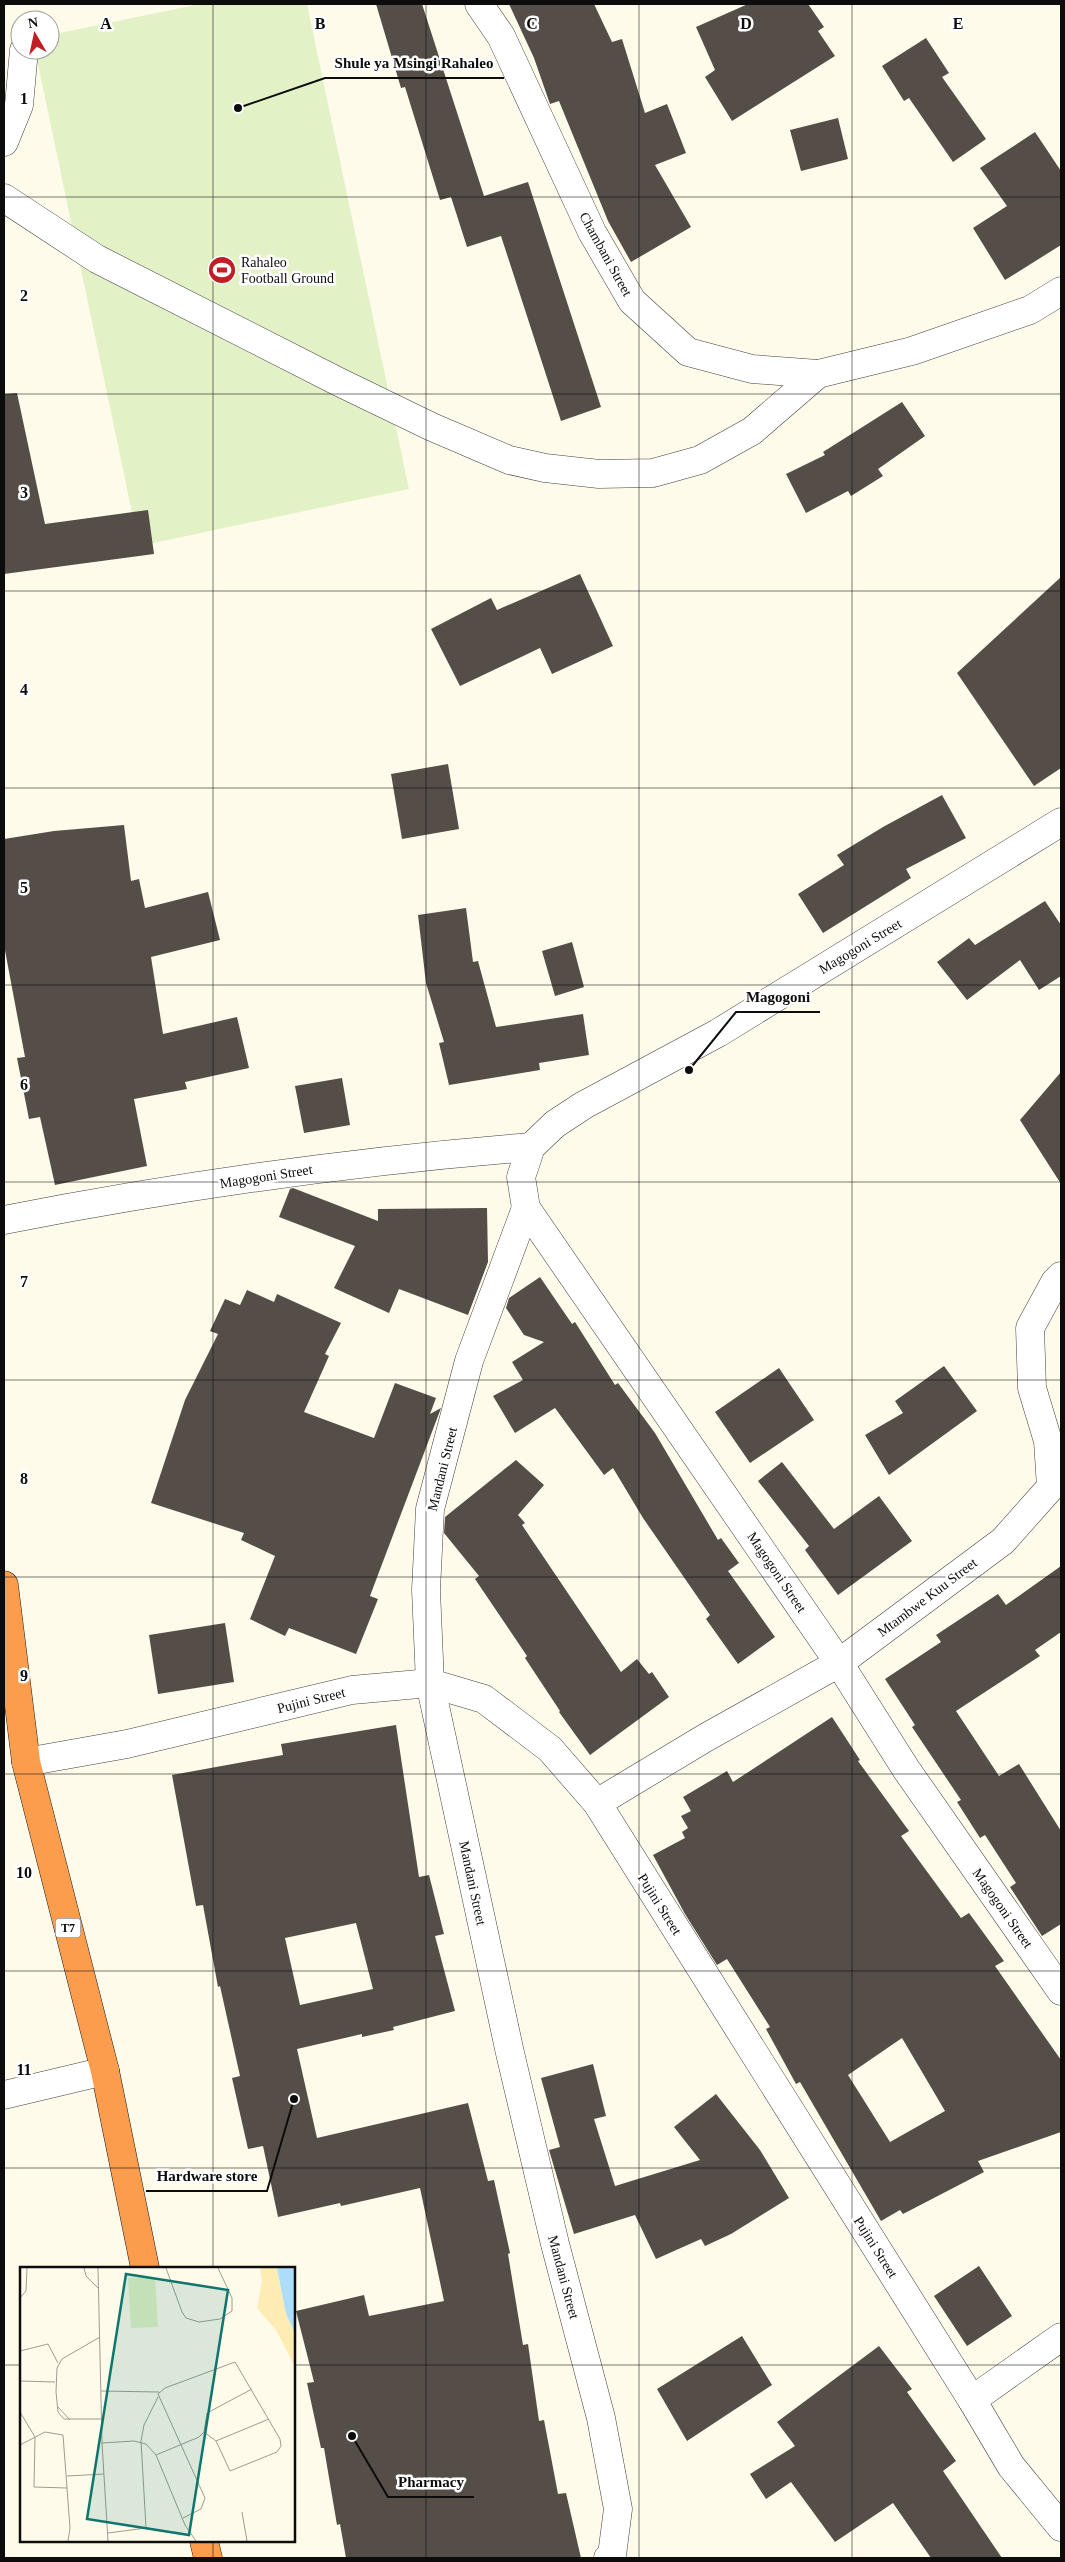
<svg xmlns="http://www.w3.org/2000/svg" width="1065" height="2562" font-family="'Times New Roman',serif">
  <rect width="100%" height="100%" fill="#fffbeb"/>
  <path fill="#e3f2c6" d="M200,4H307L409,489L139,546L35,50H50V35Z"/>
  <g fill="#554d48" fill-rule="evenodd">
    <path d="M376,4H422L484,196L528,182L601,407L561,421L501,236L467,247L451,197L440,200L405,87L401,88Z"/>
    <path d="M509,4H594L612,42L622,39L645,113L667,104L686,153L655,165L691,227L631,262L608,221L559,101L550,104L534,58Z"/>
    <path d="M748,4H808L824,27L818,31L835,56L732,121L705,77L715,70L696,27Z"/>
    <path d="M926,38L949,73L942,77L986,139L953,162L909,98L904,101L882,66Z"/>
    <path d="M838,118L848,159L801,171L790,130Z"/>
    <path d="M1035,132L1061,171V245L1005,280L973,228L1007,206L980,168Z"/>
    <path d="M17,393L45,524L148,510L154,554L4,574V394Z"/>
    <path d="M902,402L925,436L878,469L883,476L851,496L848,491L806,513L786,474L825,455L823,452Z"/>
    <path d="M580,574L613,646L552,674L540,648L460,686L431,629L491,598L497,610Z"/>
    <path d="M1061,577V768L1034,786L957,673Z"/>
    <path d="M448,764L459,829L402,839L391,774Z"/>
    <path d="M942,795L966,838L906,869L911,878L823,933L798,894L844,865L837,855L883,827Z"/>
    <path d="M124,825L131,881L139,879L145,908L208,892L220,940L151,957L163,1034L237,1017L249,1068L185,1082L187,1089L134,1099L147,1166L55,1185L40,1117L29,1119L17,1058L25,1057L4,945V839L54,831Z"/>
    <path d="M1045,901L1061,925V976L1039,990L1020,960L967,1000L937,962L969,938L975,945Z"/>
    <path d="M466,908L473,962L478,961L496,1027L583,1014L589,1055L539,1063L540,1070L449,1085L439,1043L444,1042L426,983L418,915Z"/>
    <path d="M572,942L584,987L555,996L542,951Z"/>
    <path d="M1061,1072V1184L1020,1120Z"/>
    <path d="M342,1078L350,1125L304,1133L295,1086Z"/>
    <path d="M293,1188L378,1221V1209L487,1208L488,1262L468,1315L399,1289L389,1313L334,1288L355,1246L279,1217L290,1189Z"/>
    <path d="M540,1277L572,1324L575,1322L615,1385L618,1383L655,1433L718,1540L721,1538L739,1563L728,1571L775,1637L738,1664L706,1619L710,1615L643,1518L613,1468L604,1475L555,1408L515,1433L493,1396L523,1380L512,1362L544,1342L524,1335L506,1308L509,1298Z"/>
    <path d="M247,1290L274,1302L277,1294L341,1323L325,1354L329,1356L304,1412L374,1438L395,1383L436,1398L430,1414L441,1408L370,1596L378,1599L356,1654L289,1628L285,1636L250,1619L275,1556L241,1540L244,1533L151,1503L185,1400L218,1334L210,1331L225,1299L240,1305Z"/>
    <path d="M944,1366L977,1411L889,1475L865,1435L903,1413L895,1401Z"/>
    <path d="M779,1368L814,1420L750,1463L715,1412Z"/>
    <path d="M516,1460L544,1485L518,1515L525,1523L522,1525L621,1672L637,1659L649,1674L652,1672L669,1697L590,1755L559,1712L560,1711L525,1658L527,1656L475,1579L479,1576L444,1533L445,1517Z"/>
    <path d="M782,1462L834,1529L879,1496L912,1541L838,1595L805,1550L809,1546L758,1481Z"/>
    <path d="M1061,1566V1632L1035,1650L1040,1656L956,1711L999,1776L1019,1764L1061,1831V1924L1042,1936L1010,1887L1016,1883L985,1835L980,1838L957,1802L961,1800L912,1727L915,1725L885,1679L941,1642L936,1635L998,1594L1006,1605Z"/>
    <path d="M225,1623L234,1682L158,1694L149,1635Z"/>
    <path d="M832,1717L860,1760L858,1761L909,1831L901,1836L961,1918L969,1913L1004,1961L995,1966L1061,2060V2132L978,2161L984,2172L903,2214L900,2210L881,2221L800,2082L796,2084L766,2029L770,2027L727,1959L717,1965L685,1914L653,1855L685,1838L682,1832L688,1828L681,1816L691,1811L683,1797L727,1771L733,1782ZM902,2038L945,2111L890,2142L848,2075Z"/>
    <path d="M396,1725L419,1877L429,1875L444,1934L435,1936L455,2011L393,2027L394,2030L362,2037V2034L297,2049L317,2138L468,2103L488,2181L494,2180L510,2253L508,2254L523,2345L528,2344L539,2421L544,2420L558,2494L566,2493L581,2558H346L340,2524L337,2525L324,2448H321L307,2383L314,2382L296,2311L364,2295L369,2316L444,2301L420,2188L341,2206L340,2203L278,2217L263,2146L248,2149L232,2078L240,2076L220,1986L218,1987L203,1905L196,1906L172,1775L283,1755L281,1744ZM356,1923L373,1989L300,2005L285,1938Z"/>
    <path d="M593,2064L606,2116L594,2119L615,2186L700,2160L674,2127L716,2094L760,2150L789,2198L731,2234L705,2246L701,2239L656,2259L635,2215L574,2234L549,2150L560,2147L541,2078Z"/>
    <path d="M979,2266L1012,2316L967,2346L934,2296Z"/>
    <path d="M742,2336L772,2385L687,2441L657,2389Z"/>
    <path d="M879,2346L912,2389L907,2392L956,2461L943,2471L1002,2558H931L893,2503L835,2542L791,2482L766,2499L750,2474L795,2446L777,2422Z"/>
  </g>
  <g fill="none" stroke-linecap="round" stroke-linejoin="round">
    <defs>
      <g id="minor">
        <path d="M479,4L501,36L592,232L632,301L688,352L752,369L818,374L912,351L1030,310L1061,291"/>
        <path d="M4,142L19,105L24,50"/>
        <path d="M4,198L97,259L339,382L432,427L509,460L545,468L599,474L653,473L700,460L752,431L818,374"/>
        <path d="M1061,822L718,1033L584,1105L555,1124L531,1147L521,1177L526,1208L839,1663L906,1769L1061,1991"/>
        <path d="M526,1208L469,1361L430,1509L426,1590L430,1683L510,2053L555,2244L601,2418L618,2509L612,2555L608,2558"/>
        <path d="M4,1220C178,1186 354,1161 531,1147"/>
        <path d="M26,1762L127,1744L352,1690L430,1683L484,1699L550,1749L597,1803L972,2400L1011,2466L1061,2527"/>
        <path d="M597,1803L705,1738L839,1663L1003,1541L1051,1487L1048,1441L1032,1388L1030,1328L1055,1282L1061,1276"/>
        <path d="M4,2095L105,2071"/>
        <path d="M972,2400L1061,2337"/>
      </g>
      <g id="highway">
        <path d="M4,1585L26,1762L105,2071L145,2268"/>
        <path d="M204,2541L208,2558"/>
      </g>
    </defs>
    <use href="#minor" stroke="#3f3f3f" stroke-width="29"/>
    <use href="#highway" stroke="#1d1d1d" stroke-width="29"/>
    <use href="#minor" stroke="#fff" stroke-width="28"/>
    <use href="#highway" stroke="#fc9c4d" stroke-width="28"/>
  </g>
  <path fill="none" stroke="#0c0c0c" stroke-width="1" stroke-opacity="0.55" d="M213,4V2268M426,4V2558M639,4V2558M852,4V2558M4,197H1061M4,394H1061M4,591H1061M4,788H1061M4,985H1061M4,1182H1061M4,1380H1061M4,1577H1061M4,1774H1061M4,1971H1061M4,2168H1061M4,2365H21M294,2365H1061M213,2541V2558"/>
  <defs>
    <symbol id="stadium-disc" viewBox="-11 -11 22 22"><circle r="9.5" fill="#c31d26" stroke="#fff"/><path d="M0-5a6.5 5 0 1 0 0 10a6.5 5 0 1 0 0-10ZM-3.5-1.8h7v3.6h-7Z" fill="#fff"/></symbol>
  </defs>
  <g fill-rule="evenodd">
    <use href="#stadium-disc" x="206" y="254" width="32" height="32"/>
  </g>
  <g text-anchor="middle" stroke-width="5" stroke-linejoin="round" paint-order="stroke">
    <rect fill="#fff" stroke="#555" stroke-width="1" x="55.5" y="1918.5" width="25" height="19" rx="4"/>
    <g font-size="12" font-weight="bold" fill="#0c0c0c">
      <text x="68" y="1932">T7</text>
    </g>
    <g font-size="14" fill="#0c0c0c" stroke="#fff">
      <text transform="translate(606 254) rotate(61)" y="5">Chambani Street</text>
      <text transform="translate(860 946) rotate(-31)" y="5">Magogoni Street</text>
      <text transform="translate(266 1176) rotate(-9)" y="5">Magogoni Street</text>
      <text transform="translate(442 1469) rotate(-76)" y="5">Mandani Street</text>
      <text transform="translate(777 1572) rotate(56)" y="5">Magogoni Street</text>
      <text transform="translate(927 1597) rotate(-37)" y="5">Mtambwe Kuu Street</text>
      <text transform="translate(311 1700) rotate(-14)" y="5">Pujini Street</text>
      <text transform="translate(473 1883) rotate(78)" y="5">Mandani Street</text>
      <text transform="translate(660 1904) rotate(58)" y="5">Pujini Street</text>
      <text transform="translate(1003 1908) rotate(55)" y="5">Magogoni Street</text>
      <text transform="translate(876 2247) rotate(58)" y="5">Pujini Street</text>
      <text transform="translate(564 2277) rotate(75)" y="5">Mandani Street</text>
    </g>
    <g font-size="14" fill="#0c0c0c" stroke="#fff" text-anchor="start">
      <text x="241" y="267">Rahaleo<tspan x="241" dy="16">Football Ground</tspan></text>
    </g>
  </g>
  <g transform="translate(20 2267)">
    <rect width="275" height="275" fill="#fffbeb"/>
    <path d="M240,1H257L266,47L275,66V100L256,63L237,41L242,14Z" fill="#fdedb5"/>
    <path d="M135,10L138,60L111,61L108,11Z" fill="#e3f2c6"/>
    <path d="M257,1H275V66L266,47Z" fill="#adddf9"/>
    <path fill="none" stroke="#9e9b92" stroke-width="1" d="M64,1L66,9L78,21M78,1L82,176L88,274M146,1L162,45L166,51L179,55L200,52L212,44V31L198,1M0,31L6,24L7,1M80,70L42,92L37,101L36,125L38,145L44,152H82M0,84L28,77L38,96M0,114L35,115M81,124L139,125M37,139L50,153M0,145L15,170L14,220L47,221M184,165L196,174L249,152M82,176L114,174L126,177L136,188L165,258L176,274M0,178L25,165L43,168L50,261L48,274M136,188L179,170L184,165L187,146L232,122M47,209L84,207M222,245L227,274M163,251L181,242L185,231L138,127L145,121L215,95L260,172L261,179L257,185L210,204L196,174M88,266L126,261L121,174L124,158L138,130"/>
    <path fill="#0f766e" fill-opacity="0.15" stroke="#0f766e" stroke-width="2.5" d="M106,7L208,23L169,268L67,252Z"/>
    <rect width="275" height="275" fill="none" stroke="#0c0c0c" stroke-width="2.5"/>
  </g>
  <g font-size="16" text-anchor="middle" font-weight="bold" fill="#0c0c0c" stroke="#fff" stroke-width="5" stroke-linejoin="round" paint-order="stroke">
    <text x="106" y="29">A</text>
    <text x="320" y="29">B</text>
    <text x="532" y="29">C</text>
    <text x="746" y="29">D</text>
    <text x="958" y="29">E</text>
    <text x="24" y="104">1</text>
    <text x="24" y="301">2</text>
    <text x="24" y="498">3</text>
    <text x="24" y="695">4</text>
    <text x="24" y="893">5</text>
    <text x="24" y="1090">6</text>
    <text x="24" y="1287">7</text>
    <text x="24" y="1484">8</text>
    <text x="24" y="1681">9</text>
    <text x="24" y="1878">10</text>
    <text x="24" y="2075">11</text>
  </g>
  <path fill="none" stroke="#0c0c0c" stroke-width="2" d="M238 108L325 78H504M689 1070L736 1012H820M294 2099L267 2191H146M352 2436L388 2497H474"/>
  <g fill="#0c0c0c" stroke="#fff" stroke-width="2">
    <circle cx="238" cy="108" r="5"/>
    <circle cx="689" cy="1070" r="5"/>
    <circle cx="294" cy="2099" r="5"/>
    <circle cx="352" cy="2436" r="5"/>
  </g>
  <g font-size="15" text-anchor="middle" font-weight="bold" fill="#0c0c0c" stroke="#fff" stroke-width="5" stroke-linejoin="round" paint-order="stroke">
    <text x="414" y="68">Shule ya Msingi Rahaleo</text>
    <text x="778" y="1002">Magogoni</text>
    <text x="207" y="2181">Hardware store</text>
    <text x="431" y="2487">Pharmacy</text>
  </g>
  <rect width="1065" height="2562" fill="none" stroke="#0c0c0c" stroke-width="10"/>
  <g transform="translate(35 35) rotate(351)"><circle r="24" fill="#ffffff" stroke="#9e9e9e"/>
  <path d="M0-4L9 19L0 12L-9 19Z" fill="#c31d26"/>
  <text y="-8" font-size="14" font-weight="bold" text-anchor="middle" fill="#0c0c0c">N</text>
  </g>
</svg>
